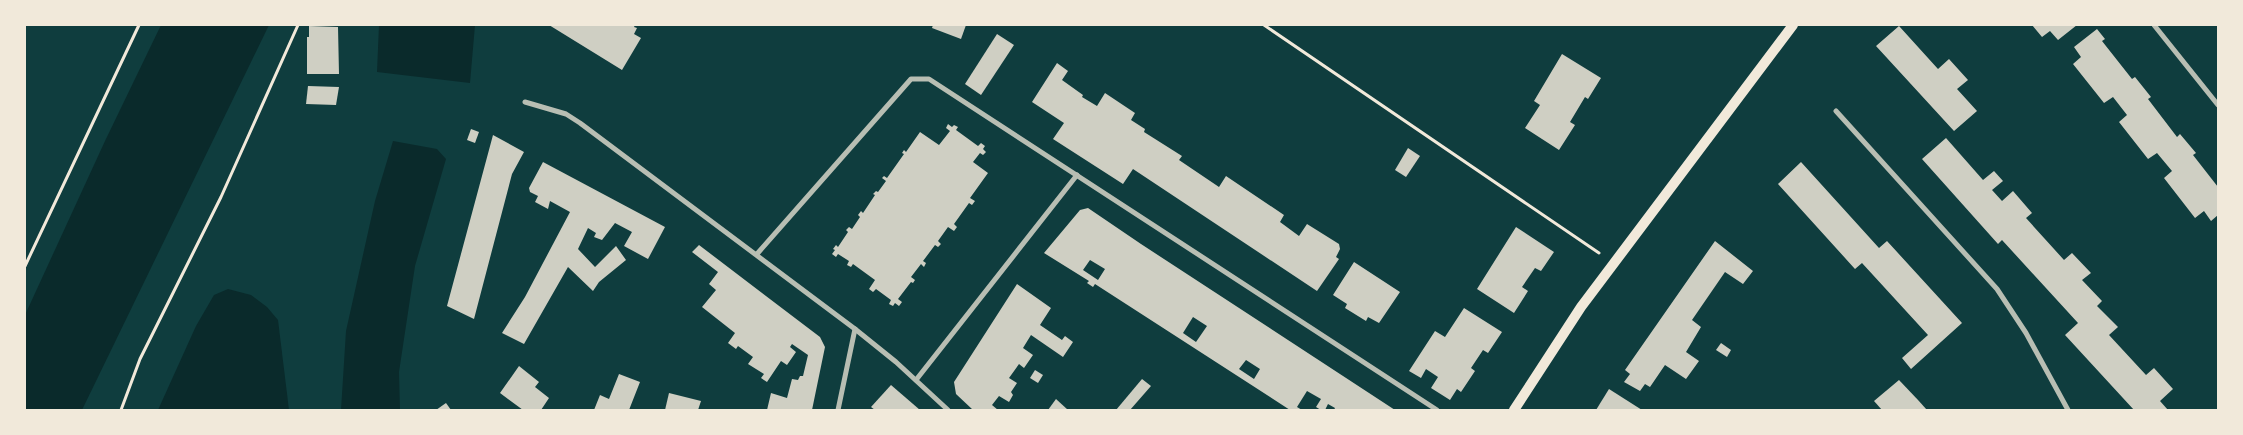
<svg xmlns="http://www.w3.org/2000/svg" width="2243" height="435" font-family="'Open Sans',sans-serif">
  <rect width="100%" height="100%" fill="#0f3d3e"/>
  <g fill="#0a2a2b">
    <path d="M161,25H269L82,410H25V315L105,141Z"/>
    <path d="M379,25H475L470,83L377,72Z"/>
    <path d="M393,141L437,149L446,159L415,266L399,372L400,410H341L346,331L375,201Z"/>
    <path d="M228,289L251,295L267,307L278,320L289,410H158L196,326L214,295Z"/>
  </g>
  <g fill="#cfcfc3" fill-rule="evenodd">
    <path d="M549,25H635L634,27L637,28L634,34L641,38L622,70Z"/>
    <path d="M933,25H966L961,39L932,28Z"/>
    <path d="M2032,25H2077L2058,40L2050,31L2042,37Z"/>
    <path d="M309,26L338,27L339,74H307V37H309Z"/>
    <path d="M1899,26L1938,69L1949,59L1968,80L1957,89L1977,111L1954,131L1876,46Z"/>
    <path d="M2097,29L2105,39L2102,41L2132,79L2135,77L2151,97L2148,99L2177,137L2180,134L2196,153L2193,155L2218,187V215L2211,221L2204,211L2195,218L2164,178L2172,171L2157,153L2148,159L2119,122L2127,115L2113,97L2104,103L2073,64L2081,57L2074,47Z"/>
    <path d="M997,34L1014,45L981,95L965,84Z"/>
    <path d="M1562,54L1601,78L1588,99L1585,97L1570,122L1575,125L1559,150L1525,128L1540,105L1534,101Z"/>
    <path d="M1057,63L1068,71L1062,80L1083,95L1082,97L1097,106L1105,93L1135,113L1131,120L1145,129L1144,132L1182,156L1179,160L1219,187L1226,176L1284,215L1280,222L1299,236L1307,224L1339,244L1340,249L1336,257L1339,259L1317,291L1133,169L1123,184L1053,139L1064,123L1032,102Z"/>
    <path d="M308,86L339,87L336,105L306,104Z"/>
    <path d="M948,124L952,127L954,125L958,127L956,130L978,146L981,143L985,146L983,149L986,152L983,155L980,153L973,162L988,173L970,198L975,201L972,205L969,203L954,224L957,227L954,231L948,227L938,241L941,244L938,247L935,245L923,261L926,263L924,267L921,264L911,277L915,280L913,283L911,282L898,299L902,302L899,306L895,303L893,306L889,304L891,300L876,289L873,292L869,289L875,280L853,264L851,267L847,265L849,261L838,254L836,257L832,254L835,250L833,249L836,245L838,247L848,232L846,230L849,227L852,229L860,217L858,215L861,211L863,213L875,195L873,194L876,191L878,192L886,181L882,178L884,176L887,178L904,154L902,153L904,150L906,152L920,132L939,145L950,131L946,128Z"/>
    <path d="M471,129L479,132L475,143L467,140Z"/>
    <path d="M493,135L524,152L512,174L474,319L447,306Z"/>
    <path d="M1946,138L1983,180L1994,171L2003,181L1992,190L2002,201L2013,191L2032,213L2026,218L2064,260L2072,253L2091,273L2082,280L2102,301L2097,306L2118,327L2109,335L2146,375L2154,368L2173,389L2160,401L2168,410H2134L2065,335L2078,323L2002,240L1998,244L1922,159Z"/>
    <path d="M1408,148L1420,156L1406,177L1395,170Z"/>
    <path d="M543,162L665,227L648,259L624,246L632,232L615,223L602,240L594,237L596,233L588,228L578,249L595,267L616,246L626,260L599,282L593,291L568,267L524,344L502,333L525,297L570,212L550,201L548,209L535,202L538,196L530,192L529,188Z"/>
    <path d="M1801,162L1879,248L1887,241L1962,323L1911,369L1902,358L1928,335L1862,263L1855,269L1778,184Z"/>
    <path d="M1088,208L1141,244L1395,410H1334L1335,408L1328,404L1325,410H1321L1316,407L1321,399L1307,391L1297,407L1302,410H1290L1095,284L1093,287L1087,283L1089,281L1044,253L1080,210ZM1090,260L1105,269L1098,280L1083,270ZM1193,317L1207,326L1196,342L1183,333ZM1246,360L1260,369L1254,379L1239,369Z"/>
    <path d="M1516,227L1554,252L1541,271L1535,268L1522,287L1528,291L1514,313L1477,289Z"/>
    <path d="M1715,241L1753,271L1743,284L1725,272L1692,320L1701,327L1686,352L1699,361L1686,379L1665,365L1650,387L1645,384L1640,391L1624,382L1630,374L1625,370Z"/>
    <path d="M699,245L820,337L825,347L812,410H767L771,393L787,398L792,379L798,380L800,376H803L808,355L792,344L790,347L796,352L787,365L781,361L767,382L761,378L764,374L748,364L753,357L738,346L736,349L728,343L735,333L702,307L716,290L709,284L718,272L692,252Z"/>
    <path d="M1354,262L1400,292L1379,323L1368,317L1366,321L1345,308L1347,304L1333,295Z"/>
    <path d="M1017,284L1051,308L1040,325L1062,340L1065,336L1073,342L1063,357L1031,335L1023,348L1033,355L1024,368L1019,364L1009,378L1017,383L1011,392L1013,395L1009,402L999,396L992,405L998,410H973L956,394L954,382Z"/>
    <path d="M1464,308L1502,332L1488,353L1483,350L1471,368L1475,371L1461,392L1457,389L1450,400L1431,388L1438,377L1426,369L1421,378L1409,371L1435,331L1445,337Z"/>
    <path d="M1721,343L1731,350L1727,357L1716,350Z"/>
    <path d="M519,366L539,382L535,387L549,398L541,410H523L500,393Z"/>
    <path d="M1035,370L1043,375L1038,383L1030,378Z"/>
    <path d="M619,374L640,382L629,410H594L600,395L609,399Z"/>
    <path d="M1142,379L1151,386L1130,410H1116Z"/>
    <path d="M1899,380L1918,400L1927,410H1882L1874,401Z"/>
    <path d="M891,385L920,410H875L871,407Z"/>
    <path d="M1609,389L1642,410H1596Z"/>
    <path d="M669,393L701,401L698,410H665Z"/>
    <path d="M1056,399L1068,410H1048Z"/>
    <path d="M446,403L451,410H436Z"/>
  </g>
  <g fill="none" stroke-linecap="round" stroke-linejoin="round">
    <g stroke="#f1e9da" stroke-width="3">
      <path d="M1264,25L1599,253"/>
      <path d="M25,266L139,25"/>
      <path d="M121,410L140,359L221,197L298,25"/>
    </g>
    <g stroke="#b8beb3" stroke-width="5">
      <path d="M2154,25L2218,105"/>
      <path d="M525,102L566,114L580,123L855,329L896,362L948,410"/>
      <path d="M1836,111L1997,289L2026,333L2068,410"/>
      <path d="M757,254L911,79H929L1437,410"/>
      <path d="M916,380L1077,175"/>
      <path d="M838,410L855,329"/>
    </g>
    <path stroke="#f1e9da" stroke-width="10" d="M1514,410L1581,307L1793,25"/>
  </g>
  <rect width="2243" height="435" fill="none" stroke="#f1e9da" stroke-width="52"/>
</svg>
